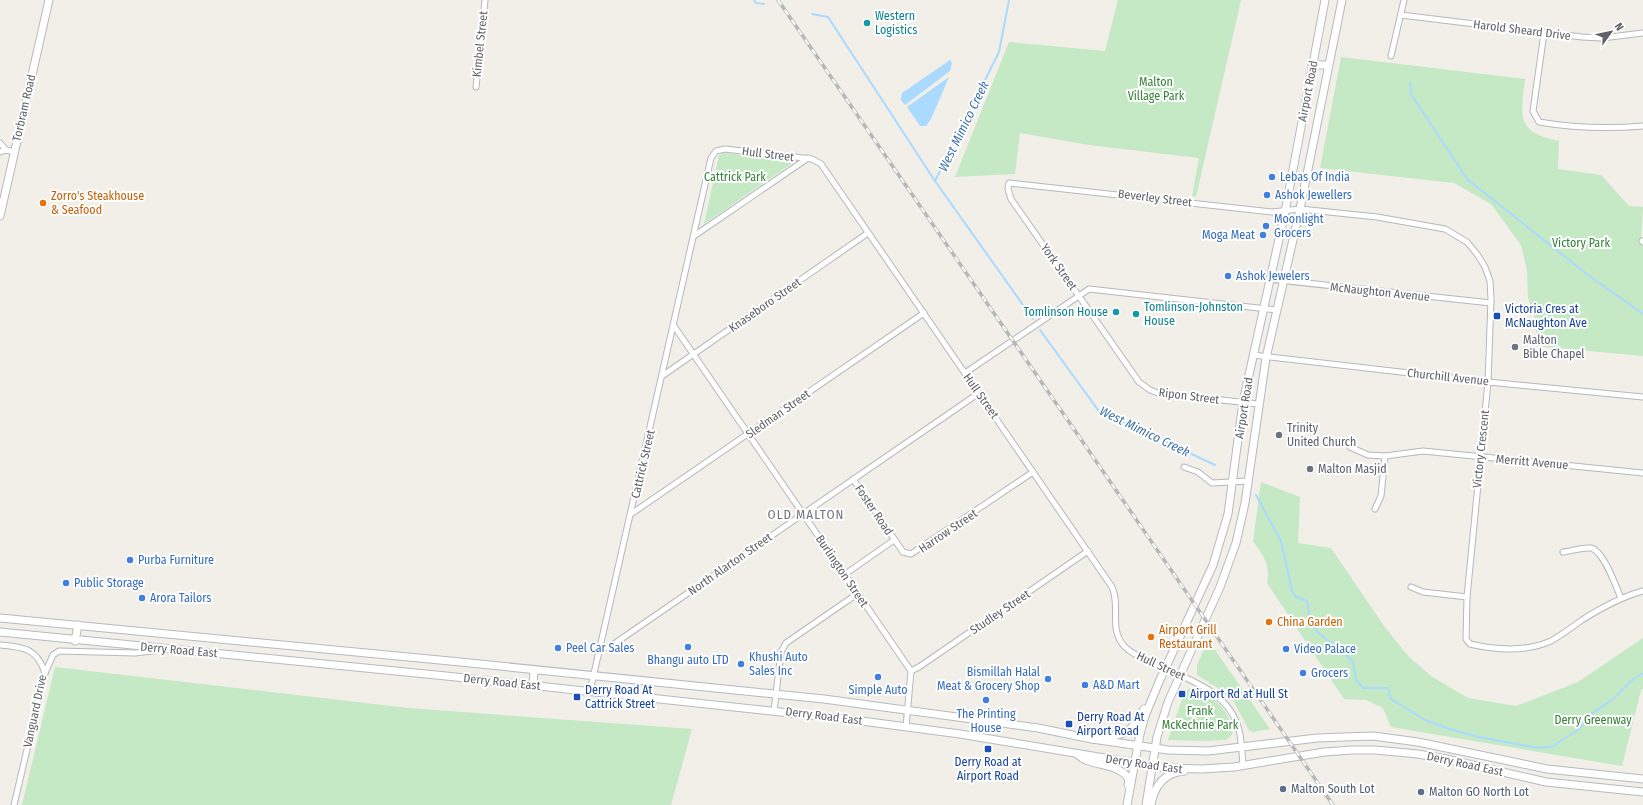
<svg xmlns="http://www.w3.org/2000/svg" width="1643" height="805" font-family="'Fira Sans Condensed',sans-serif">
  <rect width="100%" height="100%" fill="#f1efe8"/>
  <g fill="#c5e8c5">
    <path d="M1118,0H1241L1196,197L1192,196L1199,158L1089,145L1020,133L1015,174L955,177L1009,42L1105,51Z"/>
    <path d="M1341,57L1525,79C1521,118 1515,131 1559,141L1558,169L1601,175L1629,206L1643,207L1641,240L1643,241V356L1536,346V320L1528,298L1527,271L1521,245L1491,204L1454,183L1320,168Z"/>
    <path d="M725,153L790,161L791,164L704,224L719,155Z"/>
    <path d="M1261,482L1300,497L1298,543L1331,548L1384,626L1408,656L1431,676L1468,698L1516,706L1578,682L1643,638V689L1641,690L1622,766L1391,727L1383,708L1366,700L1344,699L1267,583C1271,566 1263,555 1253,541Z"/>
    <path d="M1208,640L1270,729L1253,732L1249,730L1233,700L1232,701L1216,687L1197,675V665Z"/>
    <path d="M55,667L408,708L692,729L671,805H22Z"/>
    <path d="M1190,688C1208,687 1236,717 1232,735L1226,740L1202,741L1168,740L1184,693Z"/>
  </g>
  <g fill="#aadaff">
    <path d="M950,60L952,63L950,71L905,105L901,100L902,93Z"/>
    <path d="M949,77L931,119L926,126H920L907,107Z"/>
  </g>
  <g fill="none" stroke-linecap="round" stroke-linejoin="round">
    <g stroke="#aadaff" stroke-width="2">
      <path d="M754,0L756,3L764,4"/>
      <path d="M812,14L828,17L935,181L1033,319"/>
      <path d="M1410,83L1411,94L1467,179L1588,275L1643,314"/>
      <path d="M935,181L999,52L1009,0"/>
      <path d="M1040,330L1098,410L1215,465"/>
      <path d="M1256,495L1281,541L1292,591L1296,597L1307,601L1310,620L1318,633L1341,650L1353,662L1356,680L1363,688H1388L1391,699L1425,720L1449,729L1479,737L1538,748L1553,746L1578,730L1593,713L1613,699L1632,680L1643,673"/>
    </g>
    <defs>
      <g id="street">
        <path d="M1401,15L1582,37L1602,38L1643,33"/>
        <path d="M1544,33L1533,111L1539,122C1574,128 1608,129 1643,126"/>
        <path d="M1391,56L1404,0"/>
        <path d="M476,87L485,0"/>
        <path d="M0,143L6,150"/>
        <path d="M0,152L6,150L14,152"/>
        <path d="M694,236L808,158"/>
        <path d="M1642,241L1643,242"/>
        <path d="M1269,279L1491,303"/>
        <path d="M674,326L911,671L906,727"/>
        <path d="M1253,355L1488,382L1643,397"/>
        <path d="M965,373L1089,289L1277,310"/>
        <path d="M662,376L868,233"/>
        <path d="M1258,404L1158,393L1150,390L1139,382L1011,199L1008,189L1009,183L1272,212L1300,209L1377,217L1445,229L1467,242L1477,254L1485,267L1490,281L1491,299L1488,382L1467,597L1466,639L1470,644C1496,650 1526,652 1551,641C1562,635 1572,627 1582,620C1601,608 1621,597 1643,591"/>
        <path d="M1350,447L1368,455L1385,456L1423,451L1643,473"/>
        <path d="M1184,467L1198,472L1212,483L1248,481"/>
        <path d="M853,479L903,552L911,554L1033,472"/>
        <path d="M1375,509L1381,496L1385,456"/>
        <path d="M631,514L924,313"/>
        <path d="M1563,552C1572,551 1582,547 1591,548C1604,551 1616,587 1621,598"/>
        <path d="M844,575L894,540"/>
        <path d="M1411,587L1423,592L1467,597"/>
        <path d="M0,645C23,647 37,648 45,673L14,805"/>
        <path d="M598,649L611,646L979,393"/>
        <path d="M911,671L919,667L1088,551"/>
        <path d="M45,673L53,655L59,651L135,653L161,650"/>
        <path d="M590,691L711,158L716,151L725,149L812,159L821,164L1112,587C1121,606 1108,630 1125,647C1134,656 1149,661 1160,666C1192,681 1229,692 1239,730C1242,742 1242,754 1243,766"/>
        <path d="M774,711L781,652L786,643L857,594"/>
      </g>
      <g id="secondary">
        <path d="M1312,65H1328"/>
        <path d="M0,216L49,0"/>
        <path d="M0,618L450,661L824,699L1038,728L1092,739L1168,750L1208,751L1317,738L1373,736L1418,742L1547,769L1643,779"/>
        <path d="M0,632L446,676L854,720L960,734L1165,768L1202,769L1234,767L1324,752L1352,750H1375L1418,754L1446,759L1546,782L1643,792"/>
        <path d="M75,641L78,625"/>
        <path d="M533,685L534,670"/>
        <path d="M1092,739C1101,734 1108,737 1117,735C1132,732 1137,721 1144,709"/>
        <path d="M1077,754C1091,768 1117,761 1129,779L1128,785"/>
        <path d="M1127,805L1140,734L1145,716L1159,682L1213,565L1228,514L1243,402L1285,212L1325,0"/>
        <path d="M1146,805L1157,737L1168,702L1220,587L1236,543L1245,503L1266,358L1300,209L1342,0"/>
        <path d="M1151,805C1154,786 1164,773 1184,771"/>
      </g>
    </defs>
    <use href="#street" stroke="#b5b8bc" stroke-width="7"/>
    <use href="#secondary" stroke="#b6babf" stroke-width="9"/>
    <use href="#street" stroke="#fff" stroke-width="5"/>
    <use href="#secondary" stroke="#fff" stroke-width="7"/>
    <defs>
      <path id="rail" d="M778,0L1333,805"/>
    </defs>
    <use href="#rail" stroke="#b6b7b8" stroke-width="3.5"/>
    <use href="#rail" stroke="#fff" stroke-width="2" stroke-dasharray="6" stroke-linecap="butt"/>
  </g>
  <g fill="#0f9aa8" stroke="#fff" stroke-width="1.5">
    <circle cx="867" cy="23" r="4"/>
    <circle cx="1116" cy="312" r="4"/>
    <circle cx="1136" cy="314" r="4"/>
  </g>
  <g fill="#3f7fe0" stroke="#fff" stroke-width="1.5">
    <circle cx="1272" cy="177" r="4"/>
    <circle cx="1267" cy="195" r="4"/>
    <circle cx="1266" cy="226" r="4"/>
    <circle cx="1263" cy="235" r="4"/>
    <circle cx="1228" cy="276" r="4"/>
    <circle cx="130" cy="560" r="4"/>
    <circle cx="66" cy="583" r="4"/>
    <circle cx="142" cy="598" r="4"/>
    <circle cx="688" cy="647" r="4"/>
    <circle cx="558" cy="648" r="4"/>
    <circle cx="1286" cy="649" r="4"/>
    <circle cx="741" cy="664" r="4"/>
    <circle cx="1303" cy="673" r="4"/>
    <circle cx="878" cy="677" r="4"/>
    <circle cx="1048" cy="679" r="4"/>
    <circle cx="1085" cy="685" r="4"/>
    <circle cx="986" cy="700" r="4"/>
  </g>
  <g fill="#e8710a" stroke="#fff" stroke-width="1.5">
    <circle cx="43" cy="203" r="4"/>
    <circle cx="1269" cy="622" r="4"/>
    <circle cx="1151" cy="637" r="4"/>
  </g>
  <g fill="#1a4fb4" stroke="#fff" stroke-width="1.5">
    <rect x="1493" y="312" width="8" height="8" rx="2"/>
    <rect x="1178" y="690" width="8" height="8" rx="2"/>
    <rect x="573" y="693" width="8" height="8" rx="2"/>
    <rect x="1065" y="720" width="8" height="8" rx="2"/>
    <rect x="984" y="745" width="8" height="8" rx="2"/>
  </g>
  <g fill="#6b7280" stroke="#fff" stroke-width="1.5">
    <circle cx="1515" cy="347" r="4"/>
    <circle cx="1279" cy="435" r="4"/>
    <circle cx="1310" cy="469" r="4"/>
  </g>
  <g fill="#5c6f8a" stroke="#fff" stroke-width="1.5">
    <circle cx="1283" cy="789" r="4"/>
    <circle cx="1421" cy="792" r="4"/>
  </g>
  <g text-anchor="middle" stroke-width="4" stroke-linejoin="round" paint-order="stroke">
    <g font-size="12" fill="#0d838f" stroke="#fff" text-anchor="start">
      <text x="875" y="20">Western<tspan x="875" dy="14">Logistics</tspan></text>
      <text x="1144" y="311">Tomlinson-Johnston<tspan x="1144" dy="14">House</tspan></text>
      <text x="1108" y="316" text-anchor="end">Tomlinson House</text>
    </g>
    <g font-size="12" fill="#5f6368" stroke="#fff">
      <text transform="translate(1522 30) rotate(7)" y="4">Harold Sheard Drive</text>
      <text transform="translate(480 44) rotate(-84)" y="4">Kimbel Street</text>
      <text transform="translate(1308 91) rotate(-79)" y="4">Airport Road</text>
      <text transform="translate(24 108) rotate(-77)" y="4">Torbram Road</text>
      <text transform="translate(768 154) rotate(7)" y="4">Hull Street</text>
      <text transform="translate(1155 198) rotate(7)" y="4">Beverley Street</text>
      <text transform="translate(1059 267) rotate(55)" y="4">York Street</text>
      <text transform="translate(1380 292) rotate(6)" y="4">McNaughton Avenue</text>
      <text transform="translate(765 305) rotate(-35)" y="4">Knaseboro Street</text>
      <text transform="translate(1448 377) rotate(6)" y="4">Churchill Avenue</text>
      <text transform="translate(981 396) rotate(55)" y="4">Hull Street</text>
      <text transform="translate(1189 396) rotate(7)" y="4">Ripon Street</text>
      <text transform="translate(1244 408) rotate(-81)" y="4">Airport Road</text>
      <text transform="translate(778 414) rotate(-35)" y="4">Sledman Street</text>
      <text transform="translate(1481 449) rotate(-84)" y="4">Victory Crescent</text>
      <text transform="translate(1532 462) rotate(5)" y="4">Merritt Avenue</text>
      <text transform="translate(643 464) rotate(-77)" y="4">Cattrick Street</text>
      <text transform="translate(874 510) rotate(56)" y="4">Foster Road</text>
      <text transform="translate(948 531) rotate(-34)" y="4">Harrow Street</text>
      <text transform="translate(730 564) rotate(-35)" y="4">North Alarton Street</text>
      <text transform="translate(842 571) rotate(56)" y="4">Burlington Street</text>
      <text transform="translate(1000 612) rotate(-34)" y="4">Studley Street</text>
      <text transform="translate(179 650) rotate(5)" y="4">Derry Road East</text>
      <text transform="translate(1161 666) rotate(25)" y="4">Hull Street</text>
      <text transform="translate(502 682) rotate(6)" y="4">Derry Road East</text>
      <text transform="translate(35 711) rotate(-78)" y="4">Vanguard Drive</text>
      <text transform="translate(824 716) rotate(7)" y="4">Derry Road East</text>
      <text transform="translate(1144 764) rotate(8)" y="4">Derry Road East</text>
      <text transform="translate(1465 764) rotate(12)" y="4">Derry Road East</text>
    </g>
    <g font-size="12" fill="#348238" stroke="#fff">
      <text x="1156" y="86">Malton<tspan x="1156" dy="14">Village Park</tspan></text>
      <text x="735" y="181">Cattrick Park</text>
      <text x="1581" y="247">Victory Park</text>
      <text x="1200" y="715">Frank<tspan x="1200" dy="14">McKechnie Park</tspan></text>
      <text x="1593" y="724">Derry Greenway</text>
    </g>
    <g font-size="12" fill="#366cbe" stroke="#fff" text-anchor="start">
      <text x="1280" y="181">Lebas Of India</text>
      <text x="1275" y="199">Ashok Jewellers</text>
      <text x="1274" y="223">Moonlight<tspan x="1274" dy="14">Grocers</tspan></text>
      <text x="1255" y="239" text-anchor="end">Moga Meat</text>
      <text x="1236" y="280">Ashok Jewelers</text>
      <text x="138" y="564">Purba Furniture</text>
      <text x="74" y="587">Public Storage</text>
      <text x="150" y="602">Arora Tailors</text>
      <text x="566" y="652">Peel Car Sales</text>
      <text x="1294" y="653">Video Palace</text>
      <text x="749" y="661">Khushi Auto<tspan x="749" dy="14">Sales Inc</tspan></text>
      <text x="688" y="664" text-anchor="middle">Bhangu auto LTD</text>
      <text x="1040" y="676" text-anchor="end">Bismillah Halal<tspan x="1040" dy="14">Meat &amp; Grocery Shop</tspan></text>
      <text x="1311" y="677">Grocers</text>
      <text x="1093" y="689">A&amp;D Mart</text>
      <text x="878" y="694" text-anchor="middle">Simple Auto</text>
      <text x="986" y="718" text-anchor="middle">The Printing<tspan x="986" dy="14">House</tspan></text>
    </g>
    <g font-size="12" fill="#c56008" stroke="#fff" text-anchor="start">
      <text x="51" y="200">Zorro's Steakhouse<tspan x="51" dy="14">&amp; Seafood</tspan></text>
      <text x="1277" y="626">China Garden</text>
      <text x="1159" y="634">Airport Grill<tspan x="1159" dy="14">Restaurant</tspan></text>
    </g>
    <g font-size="12" fill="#164399" stroke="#fff" text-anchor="start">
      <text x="1505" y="313">Victoria Cres at<tspan x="1505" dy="14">McNaughton Ave</tspan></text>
      <text x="585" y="694">Derry Road At<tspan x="585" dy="14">Cattrick Street</tspan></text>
      <text x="1190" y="698">Airport Rd at Hull St</text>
      <text x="1077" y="721">Derry Road At<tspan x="1077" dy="14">Airport Road</tspan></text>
      <text x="988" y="766" text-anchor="middle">Derry Road at<tspan x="988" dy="14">Airport Road</tspan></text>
    </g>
    <g font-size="12" fill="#5b616d" stroke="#fff" text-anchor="start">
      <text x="1523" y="344">Malton<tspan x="1523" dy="14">Bible Chapel</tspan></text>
      <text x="1287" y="432">Trinity<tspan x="1287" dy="14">United Church</tspan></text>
      <text x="1318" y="473">Malton Masjid</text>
    </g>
    <g font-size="12" fill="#4e5e75" stroke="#fff" text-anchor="start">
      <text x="1291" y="793">Malton South Lot</text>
      <text x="1429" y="796">Malton GO North Lot</text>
    </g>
    <g font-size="13" font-style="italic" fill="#4174aa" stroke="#fff">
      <text transform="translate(963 126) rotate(-64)" y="5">West Mimico Creek</text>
      <text transform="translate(1145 431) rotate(26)" y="5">West Mimico Creek</text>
    </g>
    <g font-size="13" letter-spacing="1" fill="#70757a" stroke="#fff">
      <text x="806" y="519">OLD MALTON</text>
    </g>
  </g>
  <g transform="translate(1611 32) rotate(57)" stroke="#ffffff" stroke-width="3" paint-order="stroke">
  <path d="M0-3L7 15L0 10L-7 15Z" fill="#5f6368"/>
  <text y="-6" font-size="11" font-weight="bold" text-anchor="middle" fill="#5f6368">N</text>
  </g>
</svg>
